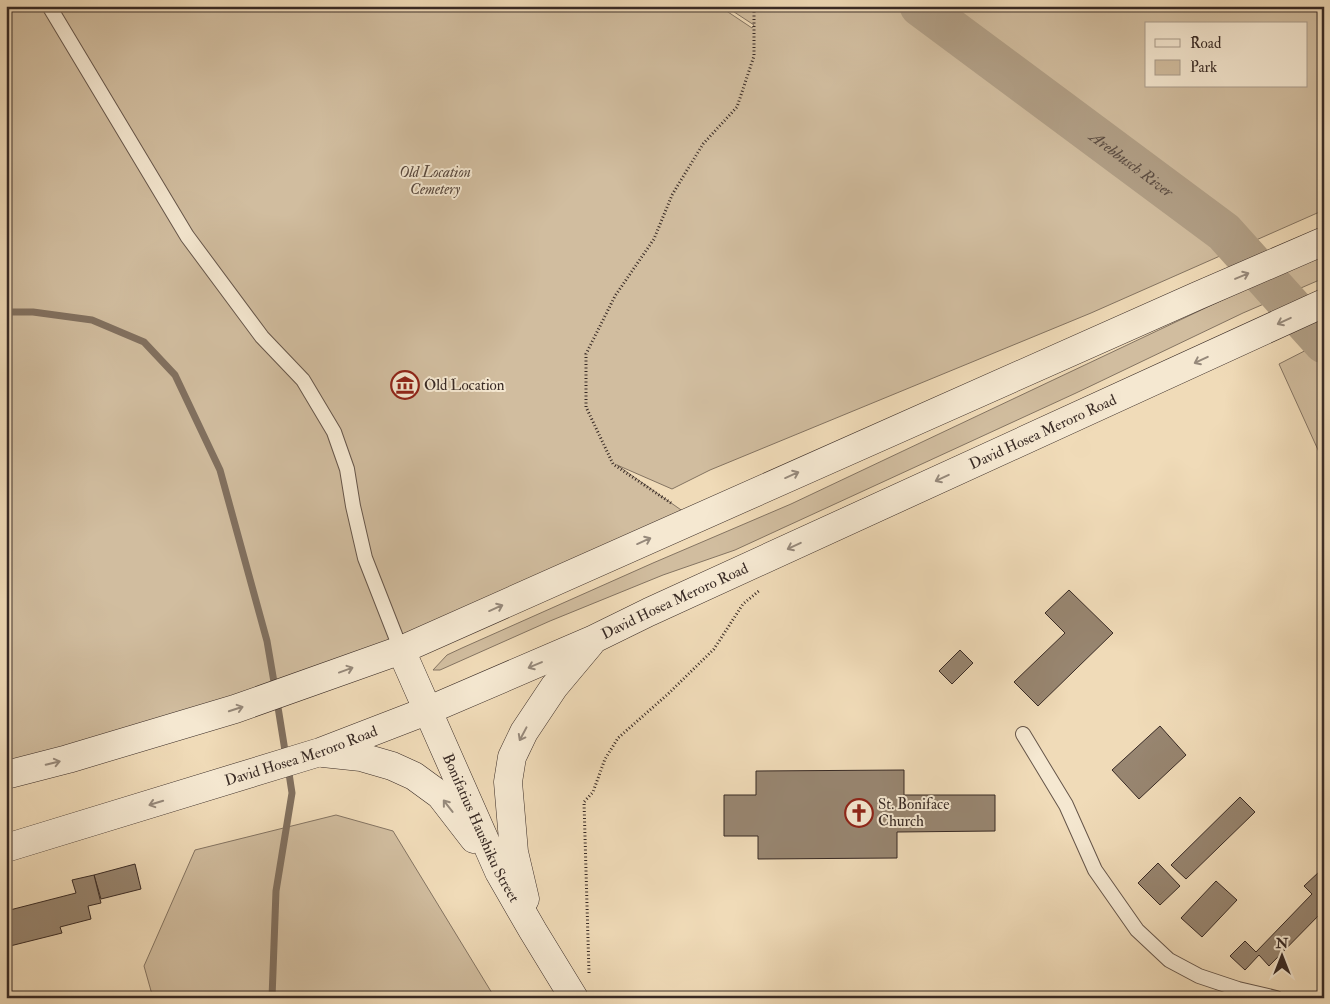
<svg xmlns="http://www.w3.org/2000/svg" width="1330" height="1004" font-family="'IM FELL Double Pica',serif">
  <rect width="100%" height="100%" fill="#f0dbb8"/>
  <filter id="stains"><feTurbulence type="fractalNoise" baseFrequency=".004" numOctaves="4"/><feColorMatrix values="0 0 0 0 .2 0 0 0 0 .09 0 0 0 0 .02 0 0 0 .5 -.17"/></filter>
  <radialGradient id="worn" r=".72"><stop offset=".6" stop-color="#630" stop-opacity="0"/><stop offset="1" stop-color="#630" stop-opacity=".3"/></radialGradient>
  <g fill="#d1bd9f" stroke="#847462" fill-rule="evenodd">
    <path d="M6,6H719L752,28L754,25L725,6H1324V210L1091,313L710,470L672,489L617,465L694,519L401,650L6,767ZM1146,24H1306V86H1146Z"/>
    <path d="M1324,256V278L1243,313L1076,393L735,550L663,575L550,621L440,670H433L447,655L462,648L653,563L791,504L1254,285Z"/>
    <path d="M1324,341V463L1279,364Z"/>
    <path d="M336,815L393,831L495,998H153L144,966L195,850Z"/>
  </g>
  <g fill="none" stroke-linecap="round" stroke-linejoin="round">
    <g stroke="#81705f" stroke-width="7">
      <path d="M6,312H33L92,320L144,342L175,375L220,470L267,641L275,688"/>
      <path d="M277,701L286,757"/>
      <path d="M272,998L276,891L292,793L288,767"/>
    </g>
    <path stroke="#b19f86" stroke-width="41" id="s1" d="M920,6L1224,232L1324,343"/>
  </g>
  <g fill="#988671" stroke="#382a25">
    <path d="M1069,590L1113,633L1038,706L1014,682L1065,633L1045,613Z"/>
    <path d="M960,650L973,663L952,684L939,671Z"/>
    <path d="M1160,726L1186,755L1139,799L1112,770Z"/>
    <path d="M904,770V795H995V831L897,832V858L758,859V836H724V795H756V771Z"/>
    <path d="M1240,797L1255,812L1186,879L1171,865Z"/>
    <path d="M1158,863L1180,886L1160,905L1138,883Z"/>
    <path d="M135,864L141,889L101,899L94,875Z"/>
    <path d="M1320,871L1324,874V894L1318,900L1324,906V910L1269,966L1259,955L1245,970L1230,956L1245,941L1256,952L1312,894L1304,886Z"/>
    <path d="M94,875L101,903L88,906L91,919L60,927L62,933L6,947V911L76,893L72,880Z"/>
    <path d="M1216,881L1237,900L1202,937L1181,918Z"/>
  </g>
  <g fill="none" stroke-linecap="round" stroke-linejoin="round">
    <defs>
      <g id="lane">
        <path d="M49,6L187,236L262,337L303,380L334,432L347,469L353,506L365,558L401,650"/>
        <path d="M1023,734L1066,805L1095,870L1137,930L1169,960L1199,976L1238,989L1276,998"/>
      </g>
      <g id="secondary">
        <path id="s2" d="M401,650L499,872L533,931L574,998"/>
        <path d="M323,753L361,757L392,766L414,776L440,795L474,839"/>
        <path d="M6,775L68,759L235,709L401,650L1197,296L1324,241"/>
        <path id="s3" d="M6,848L320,752L429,710L594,639L649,612L1324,303"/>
        <path d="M525,899L514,852L508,782L512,757L524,732L554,687L590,644"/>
      </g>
    </defs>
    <use href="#lane" stroke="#66564a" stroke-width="16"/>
    <use href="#secondary" stroke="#382a25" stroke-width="29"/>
    <g stroke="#382a25" stroke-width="3" stroke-dasharray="1 2.5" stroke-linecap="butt">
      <path d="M671,503L613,464L586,407V354L615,296L654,239L672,195L703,144L737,107L754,56V10L748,6"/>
      <path d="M589,973L584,802L593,792L605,759L618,738L668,694L714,649L743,604L760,590"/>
    </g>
    <use href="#lane" stroke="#f5e8d1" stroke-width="14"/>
    <use href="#secondary" stroke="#f5e8d1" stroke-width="28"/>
  </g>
  <defs><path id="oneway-shaft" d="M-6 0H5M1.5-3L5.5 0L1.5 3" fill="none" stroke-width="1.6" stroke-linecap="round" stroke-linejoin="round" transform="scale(1.25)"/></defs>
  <g stroke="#96897b">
    <use href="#oneway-shaft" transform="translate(1242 276) rotate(-23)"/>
    <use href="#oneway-shaft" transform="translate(1284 321) rotate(155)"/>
    <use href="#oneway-shaft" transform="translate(1201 360) rotate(155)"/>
    <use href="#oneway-shaft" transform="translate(792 475) rotate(-24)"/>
    <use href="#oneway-shaft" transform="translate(942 478) rotate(155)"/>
    <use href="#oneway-shaft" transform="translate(644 541) rotate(-24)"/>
    <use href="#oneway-shaft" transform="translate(794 546) rotate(155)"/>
    <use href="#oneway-shaft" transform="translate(496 608) rotate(-24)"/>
    <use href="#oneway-shaft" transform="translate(535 665) rotate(157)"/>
    <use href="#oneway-shaft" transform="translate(346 670) rotate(-20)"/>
    <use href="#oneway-shaft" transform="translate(236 709) rotate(-18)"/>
    <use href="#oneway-shaft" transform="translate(523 734) rotate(118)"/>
    <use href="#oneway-shaft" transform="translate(53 763) rotate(-14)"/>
    <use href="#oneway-shaft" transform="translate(156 803) rotate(163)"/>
    <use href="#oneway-shaft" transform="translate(448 806) rotate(-128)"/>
  </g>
  <defs>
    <symbol id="museum-ring" viewBox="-11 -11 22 22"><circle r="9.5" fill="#f5e8d1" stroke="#8f2418" stroke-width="1.5"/><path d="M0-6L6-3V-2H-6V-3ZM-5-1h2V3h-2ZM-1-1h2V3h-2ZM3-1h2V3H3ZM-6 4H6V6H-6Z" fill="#8f2418"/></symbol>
    <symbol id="church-ring" viewBox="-11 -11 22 22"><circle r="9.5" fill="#f5e8d1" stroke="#8f2418" stroke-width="1.5"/><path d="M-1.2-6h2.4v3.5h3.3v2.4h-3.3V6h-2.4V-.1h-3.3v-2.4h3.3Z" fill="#8f2418"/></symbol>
  </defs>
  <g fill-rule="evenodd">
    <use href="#museum-ring" x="389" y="369" width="32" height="32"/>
    <use href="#church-ring" x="843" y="797" width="32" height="32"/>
  </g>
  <g text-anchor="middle" stroke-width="4" stroke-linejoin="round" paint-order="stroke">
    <g font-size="15" font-style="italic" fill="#57473d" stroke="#f5e8d1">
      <text x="435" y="177">Old Location<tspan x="435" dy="17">Cemetery</tspan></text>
    </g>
    <g font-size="15" fill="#382a25" stroke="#f5e8d1" text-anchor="start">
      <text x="424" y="390">Old Location</text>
      <text x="878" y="809">St. Boniface<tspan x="878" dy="17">Church</tspan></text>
    </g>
    <g font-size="15" fill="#382a25" stroke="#f5e8d1">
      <text dy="5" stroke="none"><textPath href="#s3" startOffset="1119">David Hosea Meroro Road</textPath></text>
      <text dy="5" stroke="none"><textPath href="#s3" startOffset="714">David Hosea Meroro Road</textPath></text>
      <text dy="5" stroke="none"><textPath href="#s3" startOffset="309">David Hosea Meroro Road</textPath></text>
      <text dy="5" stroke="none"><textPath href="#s2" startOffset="195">Bonifatius Haushiku Street</textPath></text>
    </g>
    <g font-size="16" font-style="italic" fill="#5c4d42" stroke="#f5e8d1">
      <text dy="6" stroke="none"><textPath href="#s1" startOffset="264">Arebbusch River</textPath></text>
    </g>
  </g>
  <rect width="1330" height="1004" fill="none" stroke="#f0dbb8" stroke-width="25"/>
  <rect x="8" y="8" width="1315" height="989" fill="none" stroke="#382a25" stroke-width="2.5"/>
  <rect x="12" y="12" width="1305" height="979" fill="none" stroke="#382a25"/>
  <rect x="1145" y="22" width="162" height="65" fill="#f5e8d1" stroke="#a99c8c"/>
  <rect x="1155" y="39" width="25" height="8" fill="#f5e8d1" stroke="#a99c8c"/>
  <text x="1190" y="48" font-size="15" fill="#382a25">Road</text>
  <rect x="1155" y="60" width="25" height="15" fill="#d1bd9f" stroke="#a99c8c"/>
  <text x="1190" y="72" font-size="15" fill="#382a25">Park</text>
  <g transform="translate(1282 956)" stroke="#f5e8d1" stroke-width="4" paint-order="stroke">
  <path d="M0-4L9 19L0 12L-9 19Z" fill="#382a25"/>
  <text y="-8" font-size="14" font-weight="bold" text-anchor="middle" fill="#382a25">N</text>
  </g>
  <rect width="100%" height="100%" filter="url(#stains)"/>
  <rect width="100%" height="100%" fill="url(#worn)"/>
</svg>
